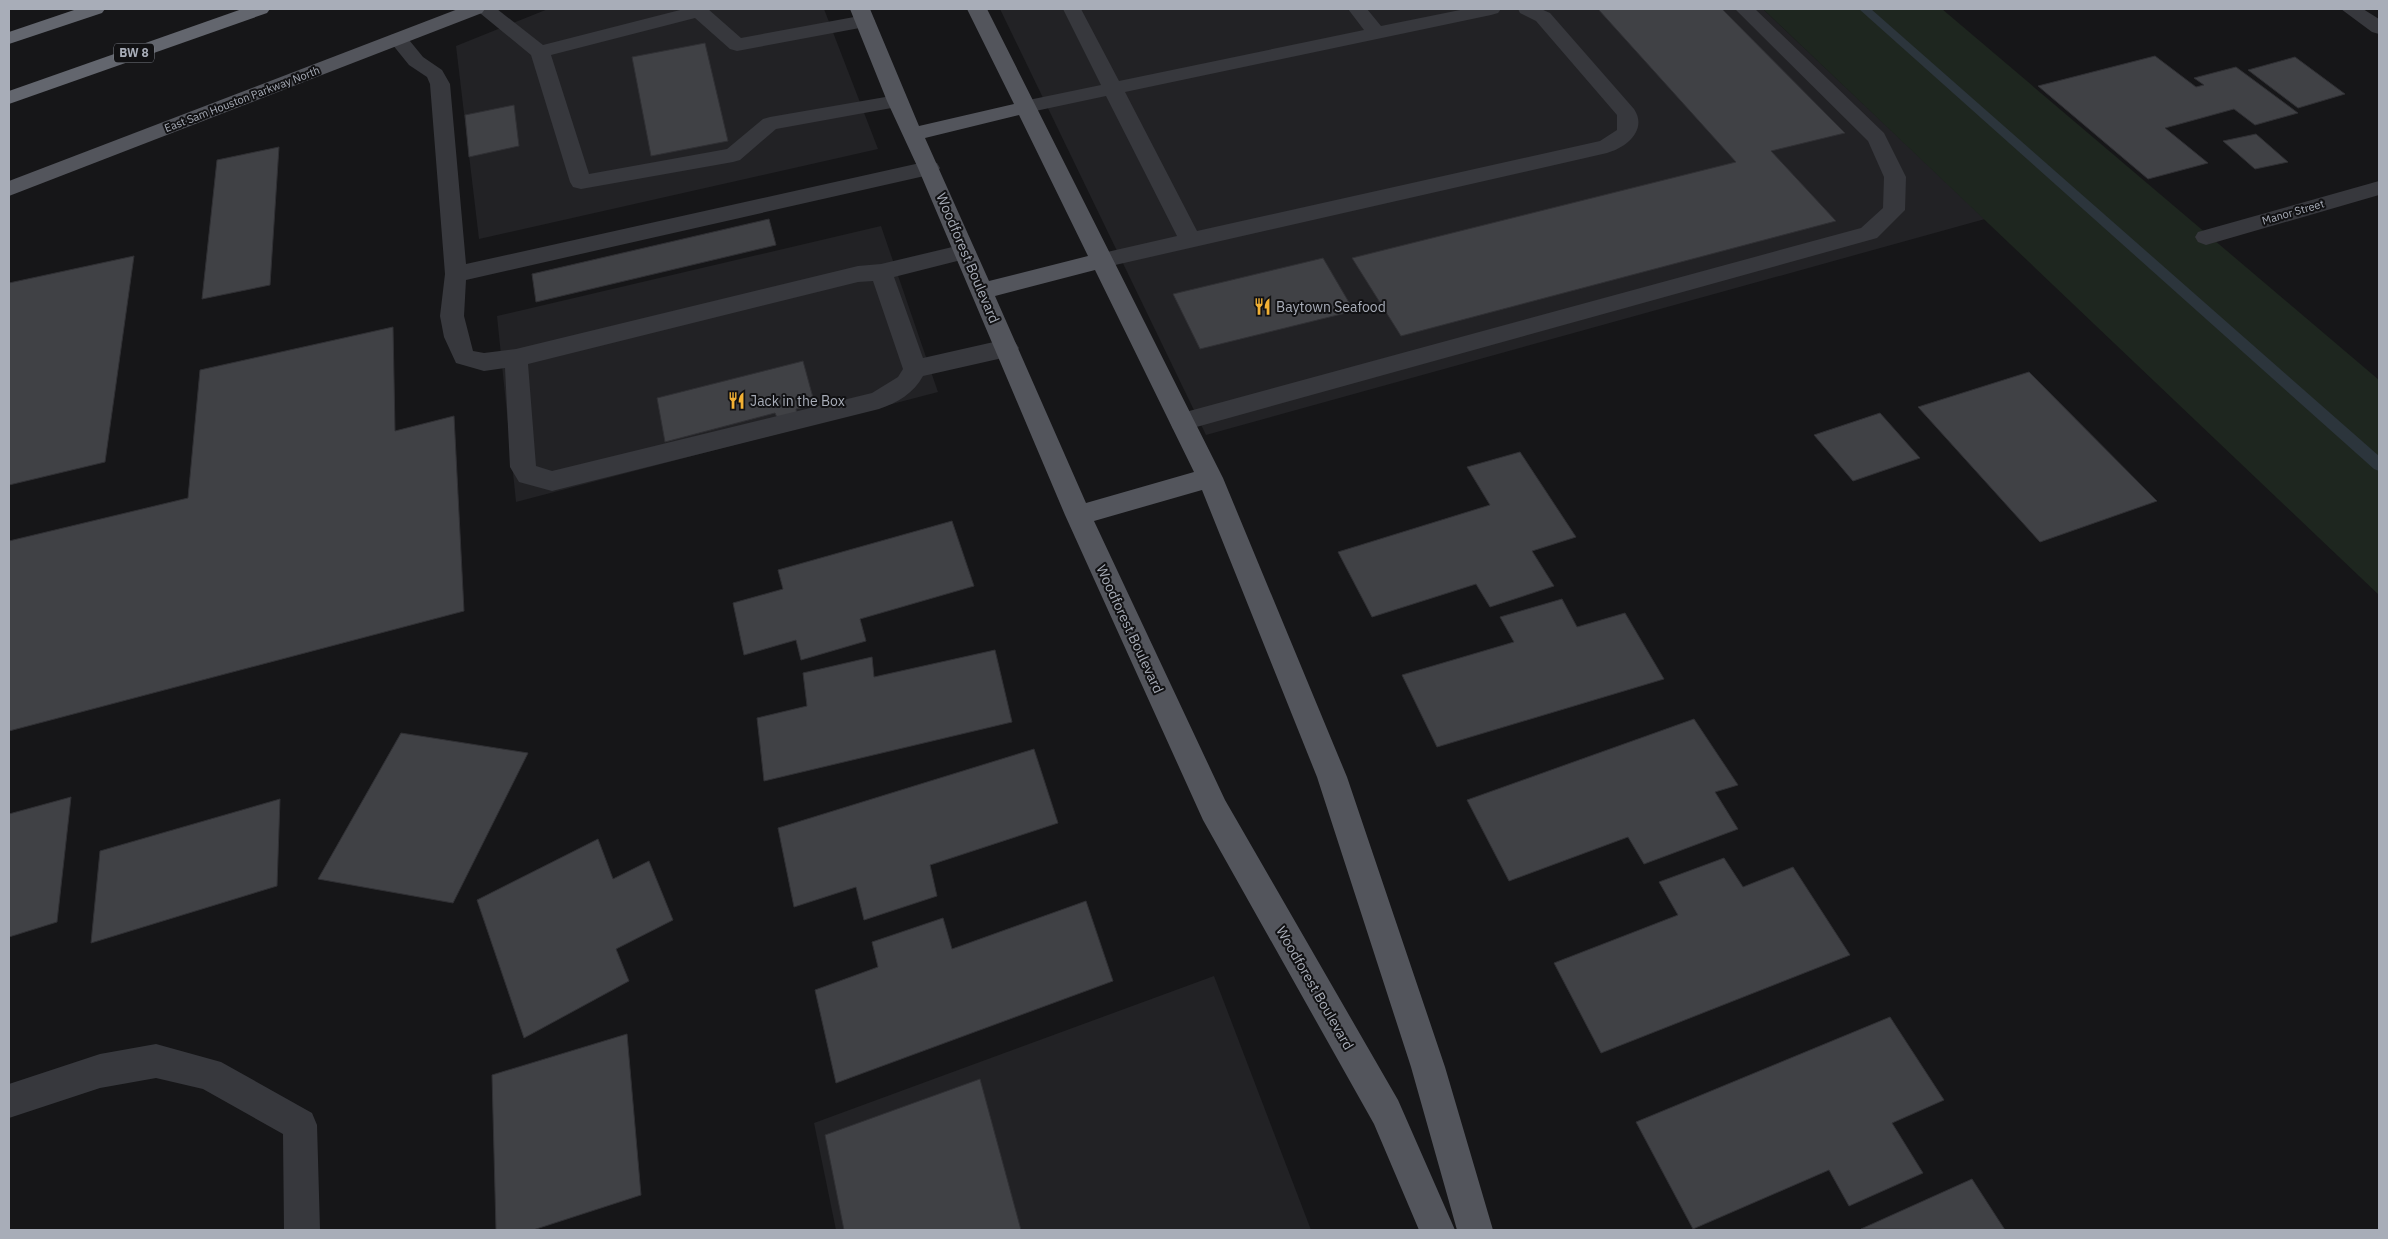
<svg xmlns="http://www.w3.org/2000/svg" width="2388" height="1239" font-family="'IBM Plex Sans',sans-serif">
  <rect width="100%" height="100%" fill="#161618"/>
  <g fill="#222225">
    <path d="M548,9H824L878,149L479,239L456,46Z"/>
    <path d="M1000,9H1763L1985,219L1206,435Z"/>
    <path d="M881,226L938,392L516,502L497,316Z"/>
    <path d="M1214,976L1311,1230H836L814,1123Z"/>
  </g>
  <path fill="#1e261f" d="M1763,9H1942L2379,380V595Z"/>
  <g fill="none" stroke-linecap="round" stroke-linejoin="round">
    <path fill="#2c353c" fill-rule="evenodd" d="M1859,9H1871L2379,456V471L2374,469Z"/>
  </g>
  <g fill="#404145" stroke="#303034">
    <path d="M1598,9H1722L1845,133L1771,151L1836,221L1401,336L1352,258L1736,162Z"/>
    <path d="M705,43L728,141L651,156L632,57Z"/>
    <path d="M2155,56L2196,87L2204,85L2194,78L2236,67L2298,113L2255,125L2234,109L2165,128L2208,163L2148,179L2038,86Z"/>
    <path d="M2295,57L2345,94L2298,108L2248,70Z"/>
    <path d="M514,105L519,146L469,157L465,115Z"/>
    <path d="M2256,134L2288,162L2255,169L2223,141Z"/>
    <path d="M279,147L270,285L202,299L217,160Z"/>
    <path d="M769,219L776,245L536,302L532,274Z"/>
    <path d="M134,256L105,462L9,485V283Z"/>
    <path d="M1323,258L1354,311L1200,349L1173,294Z"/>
    <path d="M393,327L395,431L454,416L464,611L9,731V541L188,498L200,370Z"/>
    <path d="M803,361L815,405L796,409L797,415L778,420L775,413L665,442L657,398Z"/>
    <path d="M2029,372L2157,501L2040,542L1918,407Z"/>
    <path d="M1880,413L1920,458L1853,481L1814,435Z"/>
    <path d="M1520,452L1576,537L1532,551L1554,586L1490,607L1476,584L1372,617L1338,552L1490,505L1467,467Z"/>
    <path d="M952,521L974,586L860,619L866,641L801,660L796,640L744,655L733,603L783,589L778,570Z"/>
    <path d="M1562,599L1577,627L1625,613L1664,679L1437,747L1402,675L1514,642L1500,617Z"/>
    <path d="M995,650L1012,722L764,781L757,718L807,706L803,673L872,657L874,677Z"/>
    <path d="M1694,719L1738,785L1715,792L1738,829L1644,864L1628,837L1509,881L1467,800Z"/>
    <path d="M401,733L528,753L453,903L318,879Z"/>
    <path d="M1034,749L1058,823L930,865L937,896L864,920L856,887L794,907L778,828Z"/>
    <path d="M71,797L57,922L9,937V814Z"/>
    <path d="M280,799L277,886L91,943L100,851Z"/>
    <path d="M598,839L613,879L649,861L673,920L616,949L629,981L524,1038L477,900Z"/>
    <path d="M1724,858L1743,887L1793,867L1850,955L1601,1053L1554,963L1678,915L1659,882Z"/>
    <path d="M1086,901L1113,981L836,1083L815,990L878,967L872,942L943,918L952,949Z"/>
    <path d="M1890,1017L1944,1100L1892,1123L1923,1173L1849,1206L1829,1170L1693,1229L1636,1122Z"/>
    <path d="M627,1034L641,1195L533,1230H496L492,1075Z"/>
    <path d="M980,1079L1021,1230H844L825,1135Z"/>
    <path d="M1972,1179L2005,1230L1861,1229Z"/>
  </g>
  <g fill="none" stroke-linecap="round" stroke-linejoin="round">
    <g fill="#37383d" fill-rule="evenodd">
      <path d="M475,9H497L543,45L684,9H708L741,38L865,15L872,17L875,21L872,25L865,27L737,51L730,49L695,18L551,55L589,174L727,149L763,119L770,117L897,95L904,97L907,101L904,105L897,107L776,129L740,160L733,162L581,189L573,187L570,182L531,55Z"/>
      <path d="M1063,9H1081L1119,81L1364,30L1348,9H1367L1381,26L1465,9H1501L1498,13L1491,15L1125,92L1197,231L1600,141L1617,130V115L1536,21L1520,13L1518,9H1541L1550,13L1634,109C1648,130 1626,148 1607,153L1102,268L1094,265L1091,260L1094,255L1177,236L1106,96L1026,113L1019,112L1016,107L1019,102L1101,85Z"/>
      <path d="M1735,9H1755L1884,133L1906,177L1905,210L1877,238L1182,431L1173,429L1170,422L1173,415L1182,413L1861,228L1883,208L1884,177L1868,141Z"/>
      <path d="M2341,9H2363L2379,19V34L2372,32Z"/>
      <path d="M398,33L405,35L423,57L442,70L450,84L466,264L929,161L937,163L940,168L937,173L929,175L466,280L464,316L473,351L484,353L516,349L858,266L881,264L965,244L973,247L976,252L973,257L894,277L923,358L1007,339L1015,342L1019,348L1015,354L1007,357L923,376C914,393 897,403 879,409L552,491L519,482L510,467L505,368L484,371L456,363L444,337L440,316L445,274L430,84L427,77L409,65L388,39L391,35ZM873,281L903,369L898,377L872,393L552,471L536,466L528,364L858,282Z"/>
      <path d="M2379,181V195L2206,245L2198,242L2195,237L2198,232Z"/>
      <path d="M156,1044L221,1062L312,1113L317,1125L320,1230H284L283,1134L203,1089L156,1078L100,1088L9,1118V1084L100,1054Z"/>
    </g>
    <g fill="#53555c" fill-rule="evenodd">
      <path d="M458,9H485L482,13L9,196V181Z"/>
      <path d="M850,9H870L919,126L1014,104L967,9H987L1223,478L1347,777L1445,1067L1493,1230H1457L1411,1067L1317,777L1202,490L1094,521L1225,800L1398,1100L1455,1230H1419L1374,1124L1203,820L1065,515L918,168L887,101ZM1019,115L1088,256L989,281L925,138ZM1095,270L1194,472L1086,503L995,296Z"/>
    </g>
    <g fill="#63666e" fill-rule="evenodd">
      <path d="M77,9H105L102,13L9,44V32Z"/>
      <path d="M242,9H270L267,13L9,104V91Z"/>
    </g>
  </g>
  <defs>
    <symbol id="restaurant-bare" viewBox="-9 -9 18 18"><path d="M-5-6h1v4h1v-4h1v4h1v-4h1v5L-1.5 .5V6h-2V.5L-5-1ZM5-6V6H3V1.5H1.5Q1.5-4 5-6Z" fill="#f2b134" stroke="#111113" stroke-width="2.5" paint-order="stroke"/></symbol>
  </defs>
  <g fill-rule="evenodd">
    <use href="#restaurant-bare" x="1250" y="294" width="25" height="25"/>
    <use href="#restaurant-bare" x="724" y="388" width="25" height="25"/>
  </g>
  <g text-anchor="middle" stroke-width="4" stroke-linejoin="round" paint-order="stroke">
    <g font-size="11" fill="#a8adb8" stroke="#111113">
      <text transform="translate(242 99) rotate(-21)" y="4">East Sam Houston Parkway North</text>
      <text transform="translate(2293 212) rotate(-16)" y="4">Manor Street</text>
    </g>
    <rect fill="#111113" stroke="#7b7e86" stroke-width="1" x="114" y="43.5" width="40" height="19" rx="4"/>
    <g font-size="12" font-weight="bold" fill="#a8adb8">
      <text x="134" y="57">BW 8</text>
    </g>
    <g font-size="14" fill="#a8adb8" stroke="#111113">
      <text transform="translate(968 258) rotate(67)" y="5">Woodforest Boulevard</text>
      <text transform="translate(1130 629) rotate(65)" y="5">Woodforest Boulevard</text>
      <text transform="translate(1315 988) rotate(60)" y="5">Woodforest Boulevard</text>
    </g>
    <g font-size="14" fill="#a8adb8" stroke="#111113" text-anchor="start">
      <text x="1276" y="312">Baytown Seafood</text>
      <text x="750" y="406">Jack in the Box</text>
    </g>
  </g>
  <rect width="2388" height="1239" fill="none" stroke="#a8adb8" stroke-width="20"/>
</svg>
